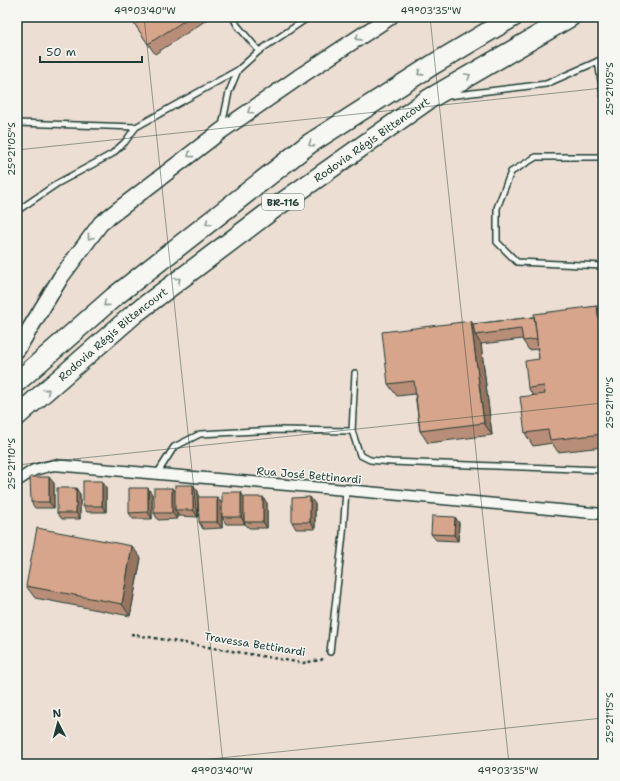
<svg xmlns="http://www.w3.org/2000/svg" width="620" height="781" font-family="'Shantell Sans',sans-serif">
  <rect width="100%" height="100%" fill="#edded3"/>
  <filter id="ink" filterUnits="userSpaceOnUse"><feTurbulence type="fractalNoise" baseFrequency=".025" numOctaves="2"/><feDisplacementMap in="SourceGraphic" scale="8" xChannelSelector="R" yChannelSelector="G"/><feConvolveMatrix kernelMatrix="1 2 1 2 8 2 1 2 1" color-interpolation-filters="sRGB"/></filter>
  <g filter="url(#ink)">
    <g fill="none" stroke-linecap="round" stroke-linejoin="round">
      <defs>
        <g id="service">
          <path d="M233,17L237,25L259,51"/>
          <path d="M598,61L603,94"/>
          <path d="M448,96L546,84L603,59"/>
          <path d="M17,123L136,127L238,70"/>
          <path d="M222,126L229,92L238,70L259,51L309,17"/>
          <path d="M603,157H536L511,172L497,208V242L517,262L603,266"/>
          <path d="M17,211L58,183L112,154L125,142L136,127"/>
          <path d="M355,373L352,431L360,455L370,460L391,462L603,470"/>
          <path d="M157,474L174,447L200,434L277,430L352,431"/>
          <path d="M330,652L343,534L346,490"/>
        </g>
        <path id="minor" d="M17,481L34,470L54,465L346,490L603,514"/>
        <path id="secondary" d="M17,350L61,277L101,223L221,131L302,75L390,17"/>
        <g id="motorway">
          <path d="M17,382L114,297L309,144L434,64L513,17"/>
          <path id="s1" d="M17,416L134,314L276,207L429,99L570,17"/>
        </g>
      </defs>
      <use href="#service" stroke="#1f3d34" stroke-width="8"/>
      <use href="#minor" stroke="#1f3d34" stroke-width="13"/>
      <use href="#secondary" stroke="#1f3d34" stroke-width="18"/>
      <use href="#motorway" stroke="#1f3d34" stroke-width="22"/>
      <path stroke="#1f3d34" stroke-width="2.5" stroke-dasharray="3 3" stroke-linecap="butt" d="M131,634L303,663L321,660L325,657"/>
      <use href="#service" stroke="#f6f6f2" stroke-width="5"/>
      <use href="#minor" stroke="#f6f6f2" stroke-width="10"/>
      <use href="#secondary" stroke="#f6f6f2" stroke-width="15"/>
      <use href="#motorway" stroke="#f6f6f2" stroke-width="19"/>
    </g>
    <g fill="#b98e78" stroke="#1f3d34">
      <path d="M130,17H211L155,54Z"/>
      <path d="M597,306L603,315V447L558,452L552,443L533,446L525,433L533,395L528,388L539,359L538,349L529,350L523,341V339L481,344L492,435L428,443L420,431L415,394L397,396L388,384L473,324L534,317Z"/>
      <path d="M54,483V508H35L31,502Z"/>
      <path d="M106,487V512H87L83,506Z"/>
      <path d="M198,491V517L179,516L177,513V519L158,520L154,513L175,492Z"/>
      <path d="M80,494V519H62L57,513Z"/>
      <path d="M152,494V519H133L129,513Z"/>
      <path d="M217,497L222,504V528L203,529L199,522Z"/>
      <path d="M244,497L267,503V528H249L245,524H226L222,517Z"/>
      <path d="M315,504V529H296L292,522Z"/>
      <path d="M455,517L459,523L458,541L436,540L431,534Z"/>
      <path d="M141,558L130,616L35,598L26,586Z"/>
    </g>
    <g fill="#967461" stroke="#1f3d34">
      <path d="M597,306L603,315V356Z"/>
      <path d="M471,321L480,334L475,335L481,344L492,435L484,423Z"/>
      <path d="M49,477L54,483V508L49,502Z"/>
      <path d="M102,481L106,487V512L102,506Z"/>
      <path d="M193,485L198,491V517L193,510Z"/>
      <path d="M76,488L80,494V519L76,513Z"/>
      <path d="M148,488L152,494V519L148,512Z"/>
      <path d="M172,488L177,494L175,510L177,513V519L172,513Z"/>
      <path d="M241,492L245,499L244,522L245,524L241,517Z"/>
      <path d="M217,497L222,504V528L217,522Z"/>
      <path d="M263,497L267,503V528L263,522Z"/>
      <path d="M310,497L315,504V529L310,522Z"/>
      <path d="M455,517L459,523L458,541L454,535Z"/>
      <path d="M132,546L141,558L130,616L122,604Z"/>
    </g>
    <g fill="#d7a58b" stroke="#1f3d34">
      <path d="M130,17H190L148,44Z"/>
      <path d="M597,306L603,356V434L550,440L548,430L525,433L520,397L545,394L544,386L528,388L525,361L539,359L534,314Z"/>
      <path d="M534,317L537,339L523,341L521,329L475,335L473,324Z"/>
      <path d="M471,321L484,423L420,431L414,381L388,384L382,332Z"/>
      <path d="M30,477H49V502H31Z"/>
      <rect x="83" y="481" width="19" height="25"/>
      <rect x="175" y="485" width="18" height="25"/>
      <rect x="57" y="488" width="19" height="25"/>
      <path d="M129,488H148V512L129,513Z"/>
      <rect x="154" y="488" width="18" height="25"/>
      <rect x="222" y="492" width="19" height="25"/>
      <path d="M198,497H217V522H199Z"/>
      <rect x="244" y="497" width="19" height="25"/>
      <path d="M310,497V522H292V498Z"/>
      <path d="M432,516L455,517L454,535L431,534Z"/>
      <path d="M37,528L132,546L122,604L26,586Z"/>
    </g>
    <defs><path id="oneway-chevron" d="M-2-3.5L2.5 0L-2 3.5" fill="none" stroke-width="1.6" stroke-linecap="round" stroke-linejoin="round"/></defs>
    <g stroke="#8a9a93">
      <use href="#oneway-chevron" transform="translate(358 38) rotate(147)"/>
      <use href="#oneway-chevron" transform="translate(420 73) rotate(147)"/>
      <use href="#oneway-chevron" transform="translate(468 76) rotate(-30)"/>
      <use href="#oneway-chevron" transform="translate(250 111) rotate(145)"/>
      <use href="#oneway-chevron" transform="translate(311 144) rotate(145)"/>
      <use href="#oneway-chevron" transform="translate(190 155) rotate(143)"/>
      <use href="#oneway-chevron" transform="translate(208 223) rotate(142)"/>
      <use href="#oneway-chevron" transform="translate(90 237) rotate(127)"/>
      <use href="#oneway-chevron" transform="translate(178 280) rotate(-38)"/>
      <use href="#oneway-chevron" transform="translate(106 304) rotate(139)"/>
      <use href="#oneway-chevron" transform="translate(47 391) rotate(-41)"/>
    </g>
  </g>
  <path fill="none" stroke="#1f3d34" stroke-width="1" stroke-opacity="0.45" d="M144,17L223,764M430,17L509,764M17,150L603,88M17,465L603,403M163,764L603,718"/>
  <g text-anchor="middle" stroke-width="3" stroke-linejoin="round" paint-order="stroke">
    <rect fill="#f6f6f2" stroke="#60746d" stroke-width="1" x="262" y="194" width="42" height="16" rx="3"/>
    <g font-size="10" font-weight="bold" fill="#1f3d34">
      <text x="283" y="206">BR-116</text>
    </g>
    <g font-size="11" fill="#1f3d34" stroke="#f6f6f2">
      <text dy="4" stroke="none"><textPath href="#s1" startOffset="450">Rodovia Régis Bittencourt</textPath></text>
      <text dy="4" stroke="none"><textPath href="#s1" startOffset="126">Rodovia Régis Bittencourt</textPath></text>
      <text transform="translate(309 475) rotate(5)" y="4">Rua José Bettinardi</text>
      <text transform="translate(255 644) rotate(9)" y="4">Travessa Bettinardi</text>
    </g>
  </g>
  <rect width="620" height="781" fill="none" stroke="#f6f6f2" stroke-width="44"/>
  <g transform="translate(58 723) rotate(354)" stroke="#f6f6f2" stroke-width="3" paint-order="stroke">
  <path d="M0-3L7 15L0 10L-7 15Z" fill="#1f3d34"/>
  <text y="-6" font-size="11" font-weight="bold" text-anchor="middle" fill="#1f3d34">N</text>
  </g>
  <path d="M40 56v6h102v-6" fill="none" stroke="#1f3d34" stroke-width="2"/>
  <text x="46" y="56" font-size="12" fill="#1f3d34" stroke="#f6f6f2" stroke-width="3" paint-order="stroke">50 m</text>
  <rect x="22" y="22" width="576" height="737" fill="none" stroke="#1f3d34" stroke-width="1.5"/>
  <g font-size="10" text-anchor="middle" fill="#1f3d34">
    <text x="145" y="14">49°03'40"W</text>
    <text x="431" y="14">49°03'35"W</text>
    <text transform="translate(609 89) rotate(-90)" y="4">25°21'05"S</text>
    <text transform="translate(11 149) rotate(-90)" y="4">25°21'05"S</text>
    <text transform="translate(609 403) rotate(-90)" y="4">25°21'10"S</text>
    <text transform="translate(11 464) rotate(-90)" y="4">25°21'10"S</text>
    <text transform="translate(609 718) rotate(-90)" y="4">25°21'15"S</text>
    <text x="222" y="774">49°03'40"W</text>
    <text x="508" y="774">49°03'35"W</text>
  </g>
</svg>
